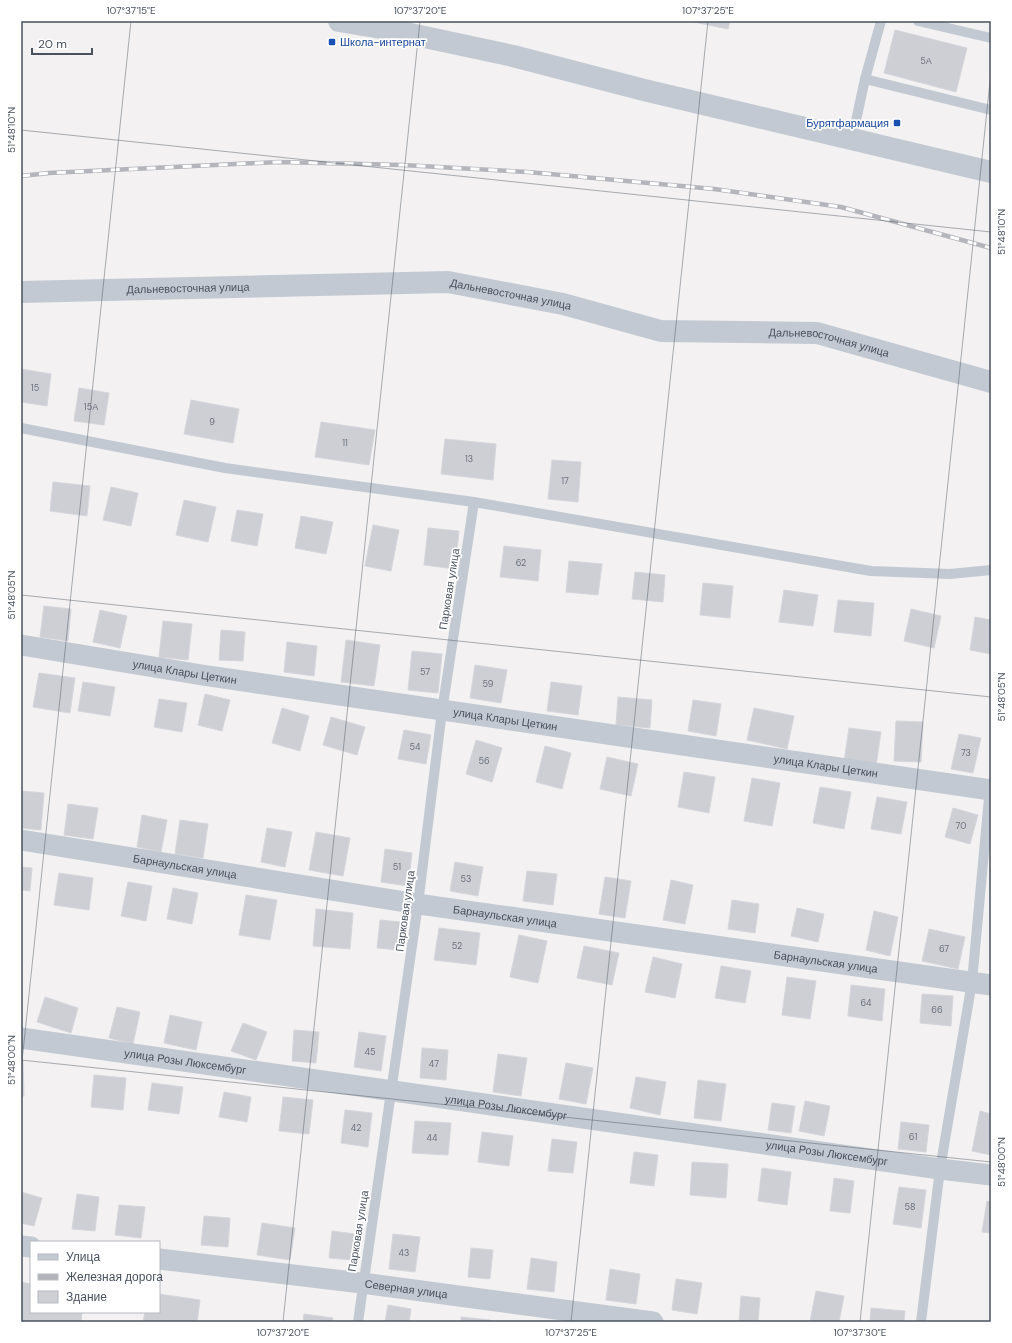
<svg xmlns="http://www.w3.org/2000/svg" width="1012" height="1343" font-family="'DM Sans',sans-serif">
  <rect width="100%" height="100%" fill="#f3f1f1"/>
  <g fill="#cecfd5" stroke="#d5d6dc">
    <path d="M689,21H730L728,29Z"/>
    <path d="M895,30L967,48L956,92L884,73Z"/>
    <path d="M21,369L51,374L47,406L21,402Z"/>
    <path d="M79,388L109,393L104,425L74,421Z"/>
    <path d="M191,400L239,409L233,443L184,434Z"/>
    <path d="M321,422L375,430L369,465L315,457Z"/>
    <path d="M445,439L496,444L493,480L441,474Z"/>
    <path d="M552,460L581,462L578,502L548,499Z"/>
    <path d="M53,482L90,486L87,516L50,511Z"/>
    <path d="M111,487L138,493L131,526L103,520Z"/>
    <path d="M184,500L216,507L208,542L176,535Z"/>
    <path d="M237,510L263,514L257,546L231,541Z"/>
    <path d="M301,516L333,522L326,554L295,548Z"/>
    <path d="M373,525L399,530L391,571L365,566Z"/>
    <path d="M428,528L459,531L455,569L424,565Z"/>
    <path d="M504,546L541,550L538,581L500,577Z"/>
    <path d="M569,561L602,564L598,595L566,592Z"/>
    <path d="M635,572L665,575L663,602L632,599Z"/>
    <path d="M703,583L733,586L730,618L700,615Z"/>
    <path d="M784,590L818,595L813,626L779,622Z"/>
    <path d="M838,600L874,603L871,636L834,632Z"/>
    <path d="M44,606L71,609L68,641L40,637Z"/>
    <path d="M911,609L941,616L934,648L904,641Z"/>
    <path d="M100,610L127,616L120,648L93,642Z"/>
    <path d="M975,617L991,620V654L970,650Z"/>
    <path d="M163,621L192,624L188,660L159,657Z"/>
    <path d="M221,630L245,632L243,661L219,660Z"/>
    <path d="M346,640L380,645L374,686L341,682Z"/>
    <path d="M287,642L317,646L314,676L284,672Z"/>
    <path d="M412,651L442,654L438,693L408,690Z"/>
    <path d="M475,665L507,670L501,703L470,698Z"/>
    <path d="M39,673L75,678L70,713L33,707Z"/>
    <path d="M83,682L115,687L110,716L78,711Z"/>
    <path d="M551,682L582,686L578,715L547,711Z"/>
    <path d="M205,694L230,700L222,731L198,725Z"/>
    <path d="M618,697L652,700L650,728L616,725Z"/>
    <path d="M159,699L187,703L182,732L154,727Z"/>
    <path d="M693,700L721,704L716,736L688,731Z"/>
    <path d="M282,708L309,716L300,751L272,743Z"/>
    <path d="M754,708L794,716L787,749L747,740Z"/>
    <path d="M331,717L365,727L357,755L323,745Z"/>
    <path d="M896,721L923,722L921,762L894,761Z"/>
    <path d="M849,728L881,732L876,766L844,762Z"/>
    <path d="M404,730L431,735L426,764L398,759Z"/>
    <path d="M959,734L981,738L973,773L951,769Z"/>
    <path d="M476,740L502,748L492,782L466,774Z"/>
    <path d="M545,746L571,753L562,789L536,782Z"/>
    <path d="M607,757L638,764L631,796L600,789Z"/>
    <path d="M684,772L715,777L709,813L678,807Z"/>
    <path d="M752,778L780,783L772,826L744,821Z"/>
    <path d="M820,787L851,792L844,829L813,823Z"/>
    <path d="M21,791L44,793L41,830L21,828Z"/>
    <path d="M877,797L907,802L901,834L871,829Z"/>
    <path d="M68,804L98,808L93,839L64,835Z"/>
    <path d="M953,808L978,815L970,844L945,837Z"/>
    <path d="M142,815L167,820L161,852L137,847Z"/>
    <path d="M180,820L208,824L203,858L175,854Z"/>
    <path d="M267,828L292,832L285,867L261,862Z"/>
    <path d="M316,832L350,838L343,876L309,870Z"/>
    <path d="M385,849L412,853L408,886L381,882Z"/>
    <path d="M455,862L483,867L478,896L450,891Z"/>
    <path d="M21,867L32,868L30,891L21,890Z"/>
    <path d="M527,871L557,874L553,905L523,901Z"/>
    <path d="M59,873L93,878L89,910L54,905Z"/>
    <path d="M605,877L631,881L625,918L599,914Z"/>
    <path d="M671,880L693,885L685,924L663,920Z"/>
    <path d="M128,882L152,886L146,921L121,916Z"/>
    <path d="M173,888L198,893L192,924L167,919Z"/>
    <path d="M246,895L277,900L270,940L239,935Z"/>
    <path d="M732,900L759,904L755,933L728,929Z"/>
    <path d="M797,908L824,914L818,942L791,936Z"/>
    <path d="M316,909L353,913L350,949L313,946Z"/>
    <path d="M874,911L898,917L890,956L866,950Z"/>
    <path d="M380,920L401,922L398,950L377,948Z"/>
    <path d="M439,928L480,933L476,965L434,960Z"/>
    <path d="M929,929L965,937L958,969L922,961Z"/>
    <path d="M519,935L547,941L538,983L510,977Z"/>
    <path d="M584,946L619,953L612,985L577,978Z"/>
    <path d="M653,957L682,964L675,998L645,992Z"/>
    <path d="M721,966L751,971L745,1003L715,998Z"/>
    <path d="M787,977L816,981L810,1019L782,1015Z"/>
    <path d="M851,985L885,989L882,1021L848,1016Z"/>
    <path d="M922,994L953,996L951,1026L920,1023Z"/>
    <path d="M45,997L78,1008L71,1033L37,1022Z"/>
    <path d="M117,1007L140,1012L133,1044L109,1038Z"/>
    <path d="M170,1015L202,1022L196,1050L164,1043Z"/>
    <path d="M243,1023L267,1032L256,1060L231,1051Z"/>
    <path d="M294,1030L319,1032L316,1063L292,1061Z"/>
    <path d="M359,1032L386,1036L381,1071L354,1067Z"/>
    <path d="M422,1048L448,1050L446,1080L420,1078Z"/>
    <path d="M498,1054L527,1058L521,1096L493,1092Z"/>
    <path d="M21,1061H23L24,1096H21Z"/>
    <path d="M566,1063L593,1068L586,1104L559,1099Z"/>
    <path d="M94,1075L126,1078L123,1110L91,1107Z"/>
    <path d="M636,1077L666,1082L660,1115L630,1108Z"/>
    <path d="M698,1080L726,1084L721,1121L694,1118Z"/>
    <path d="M152,1083L183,1087L179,1114L148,1110Z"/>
    <path d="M224,1092L251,1097L247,1122L219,1117Z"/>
    <path d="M283,1097L313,1100L309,1134L279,1131Z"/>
    <path d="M805,1101L830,1106L824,1136L799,1131Z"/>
    <path d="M772,1103L795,1106L791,1133L768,1130Z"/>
    <path d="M345,1110L372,1113L368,1147L341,1143Z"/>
    <path d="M980,1111L991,1114V1155L972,1151Z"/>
    <path d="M415,1121L451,1123L448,1155L412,1153Z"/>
    <path d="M901,1122L929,1125L926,1152L898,1149Z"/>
    <path d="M482,1132L513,1136L509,1166L478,1162Z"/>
    <path d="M552,1139L577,1142L573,1173L548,1171Z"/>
    <path d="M634,1152L658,1155L654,1186L630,1183Z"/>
    <path d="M692,1162L728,1164L726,1198L690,1195Z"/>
    <path d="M762,1168L791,1172L787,1205L758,1201Z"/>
    <path d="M834,1178L854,1181L850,1213L830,1211Z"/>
    <path d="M899,1187L926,1190L921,1228L893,1224Z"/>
    <path d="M21,1192L42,1198L34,1226L21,1223Z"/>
    <path d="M77,1194L99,1197L95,1231L72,1229Z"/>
    <path d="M987,1201L991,1202V1233L982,1232Z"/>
    <path d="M119,1205L145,1207L141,1238L115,1235Z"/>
    <path d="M204,1216L230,1218L228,1247L201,1245Z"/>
    <path d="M262,1223L295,1228L290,1260L257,1255Z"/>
    <path d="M332,1231L355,1234L352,1260L329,1258Z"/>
    <path d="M393,1234L420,1237L415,1272L389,1269Z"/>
    <path d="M471,1248L493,1250L490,1279L468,1277Z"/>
    <path d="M531,1258L557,1262L554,1292L527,1289Z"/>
    <path d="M610,1269L640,1274L636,1304L606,1300Z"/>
    <path d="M676,1279L702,1283L697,1314L672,1310Z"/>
    <path d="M21,1282L31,1284V1312H82L81,1322H21Z"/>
    <path d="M816,1291L844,1296L839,1322H817L810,1321Z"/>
    <path d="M159,1294L200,1300L197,1322H143L145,1312H159Z"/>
    <path d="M741,1296L760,1298L758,1322H739Z"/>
    <path d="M388,1305L411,1309L409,1322H385Z"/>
    <path d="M871,1308L905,1311L904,1322H870Z"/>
    <path d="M304,1314L333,1318L332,1322H303Z"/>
    <path d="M461,1317L490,1320V1322H461Z"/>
  </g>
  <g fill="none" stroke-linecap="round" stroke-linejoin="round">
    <g stroke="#c2c9d2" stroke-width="10">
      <path d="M881,21L865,79L991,110"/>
      <path d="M918,21L991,38"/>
      <path d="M852,139L865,79"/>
      <path d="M21,428L225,468L474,502L871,571L950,574L991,570"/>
      <path d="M358,1322L418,904L442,711L474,502"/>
      <path d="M921,1322L940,1169L972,982L990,787"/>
    </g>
    <g stroke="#c2c9d2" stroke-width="21">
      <path id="s1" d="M21,645L202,675L991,790"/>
      <path id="s2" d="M21,840L418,904L991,985"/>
      <path id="s3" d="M21,1038L940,1169L991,1175"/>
      <path d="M21,1246L31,1247"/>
      <path id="s4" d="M159,1259L362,1283L653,1322"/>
    </g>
    <g stroke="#c2c9d2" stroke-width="22">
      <path d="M339,21L387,29L513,56L644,90L991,172"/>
      <path id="s5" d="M21,292L448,282L563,304L661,331L817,333L991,382"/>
    </g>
    <defs>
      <path id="rail" d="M21,176L49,173L279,162L403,165L528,172L714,189L841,207L991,248"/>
    </defs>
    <use href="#rail" stroke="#b3b5bb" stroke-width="4.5"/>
    <use href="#rail" stroke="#fff" stroke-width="3" stroke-dasharray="9" stroke-linecap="butt"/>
  </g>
  <path fill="none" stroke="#49515e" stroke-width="1" stroke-opacity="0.45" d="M21,130L991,232M21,595L991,697M21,1060L991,1162M21,1071L131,21M283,1322L420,21M571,1322L708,21M860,1322L991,72"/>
  <g fill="#1a4fb4" stroke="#fff" stroke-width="1.5">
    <rect x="328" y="38" width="8" height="8" rx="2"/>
    <rect x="893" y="119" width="8" height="8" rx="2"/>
  </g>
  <g text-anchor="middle" stroke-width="3.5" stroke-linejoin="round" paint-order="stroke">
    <g font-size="9" fill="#6a707c">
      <text x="926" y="64">5А</text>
      <text x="35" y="391">15</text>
      <text x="91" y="410">15А</text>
      <text x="212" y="425">9</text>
      <text x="345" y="446">11</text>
      <text x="469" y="462">13</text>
      <text x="565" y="484">17</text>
      <text x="521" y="566">62</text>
      <text x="425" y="675">57</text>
      <text x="488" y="687">59</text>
      <text x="415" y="750">54</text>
      <text x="966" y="756">73</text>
      <text x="484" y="764">56</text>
      <text x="961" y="829">70</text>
      <text x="397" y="870">51</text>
      <text x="466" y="882">53</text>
      <text x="457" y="949">52</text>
      <text x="944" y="952">67</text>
      <text x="866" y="1006">64</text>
      <text x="937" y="1013">66</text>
      <text x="370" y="1055">45</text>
      <text x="434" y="1067">47</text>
      <text x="356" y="1131">42</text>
      <text x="913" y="1140">61</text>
      <text x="432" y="1141">44</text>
      <text x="910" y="1210">58</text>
      <text x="404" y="1256">43</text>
    </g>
    <g font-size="11" fill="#164399" stroke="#fff" text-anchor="start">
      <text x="340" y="46">Школа-интернат</text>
      <text x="889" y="127" text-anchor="end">Бурятфармация</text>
    </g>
    <g font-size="11" fill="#49515e" stroke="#fff">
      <text dy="4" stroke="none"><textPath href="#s5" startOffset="167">Дальневосточная улица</textPath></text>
      <text dy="4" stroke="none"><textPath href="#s5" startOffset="491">Дальневосточная улица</textPath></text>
      <text dy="4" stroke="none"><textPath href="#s5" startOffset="815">Дальневосточная улица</textPath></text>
      <text transform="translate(449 589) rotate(-81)" y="4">Парковая улица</text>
      <text dy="4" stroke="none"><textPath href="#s1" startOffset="166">улица Клары Цеткин</textPath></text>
      <text dy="4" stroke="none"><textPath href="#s1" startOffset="490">улица Клары Цеткин</textPath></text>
      <text dy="4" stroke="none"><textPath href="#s1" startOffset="814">улица Клары Цеткин</textPath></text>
      <text dy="4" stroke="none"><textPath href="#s2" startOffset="166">Барнаульская улица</textPath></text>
      <text transform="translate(405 911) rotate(-82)" y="4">Парковая улица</text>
      <text dy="4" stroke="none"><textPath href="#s2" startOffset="490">Барнаульская улица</textPath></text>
      <text dy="4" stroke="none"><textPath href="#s2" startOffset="814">Барнаульская улица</textPath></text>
      <text dy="4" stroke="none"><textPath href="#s3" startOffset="166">улица Розы Люксембург</textPath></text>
      <text dy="4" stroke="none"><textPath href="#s3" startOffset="490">улица Розы Люксембург</textPath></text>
      <text dy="4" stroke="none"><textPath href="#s3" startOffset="814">улица Розы Люксембург</textPath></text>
      <text transform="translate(358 1231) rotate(-81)" y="4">Парковая улица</text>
      <text dy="4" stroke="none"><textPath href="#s4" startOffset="249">Северная улица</textPath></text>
    </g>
  </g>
  <rect width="1012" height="1343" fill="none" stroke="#ffffff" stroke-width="44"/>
  <rect x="30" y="1241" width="130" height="72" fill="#ffffff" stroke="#b6b9bf"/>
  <rect x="38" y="1254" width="20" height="6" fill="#c2c9d2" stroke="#b6b9bf"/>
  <text x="66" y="1261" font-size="12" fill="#49515e">Улица</text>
  <rect x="38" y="1274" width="20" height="6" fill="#b3b5bb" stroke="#b6b9bf"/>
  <text x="66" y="1281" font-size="12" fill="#49515e">Железная дорога</text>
  <rect x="38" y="1291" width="20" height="12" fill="#cecfd5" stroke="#b6b9bf"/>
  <text x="66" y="1301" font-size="12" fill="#49515e">Здание</text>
  <path d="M32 48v6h60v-6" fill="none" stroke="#49515e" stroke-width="2"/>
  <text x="38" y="48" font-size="12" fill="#49515e" stroke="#ffffff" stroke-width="3" paint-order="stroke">20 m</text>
  <rect x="22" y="22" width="968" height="1299" fill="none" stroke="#49515e" stroke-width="1.5"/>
  <g font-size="10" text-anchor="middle" fill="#49515e">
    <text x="131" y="14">107°37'15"E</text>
    <text x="420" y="14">107°37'20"E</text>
    <text x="708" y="14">107°37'25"E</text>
    <text transform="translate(11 130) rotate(-90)" y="4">51°48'10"N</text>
    <text transform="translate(1001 232) rotate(-90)" y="4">51°48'10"N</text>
    <text transform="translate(11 595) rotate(-90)" y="4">51°48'05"N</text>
    <text transform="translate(1001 697) rotate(-90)" y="4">51°48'05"N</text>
    <text transform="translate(11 1060) rotate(-90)" y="4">51°48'00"N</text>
    <text transform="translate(1001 1162) rotate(-90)" y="4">51°48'00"N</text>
    <text x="283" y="1336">107°37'20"E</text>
    <text x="571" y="1336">107°37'25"E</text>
    <text x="860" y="1336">107°37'30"E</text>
  </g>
</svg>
